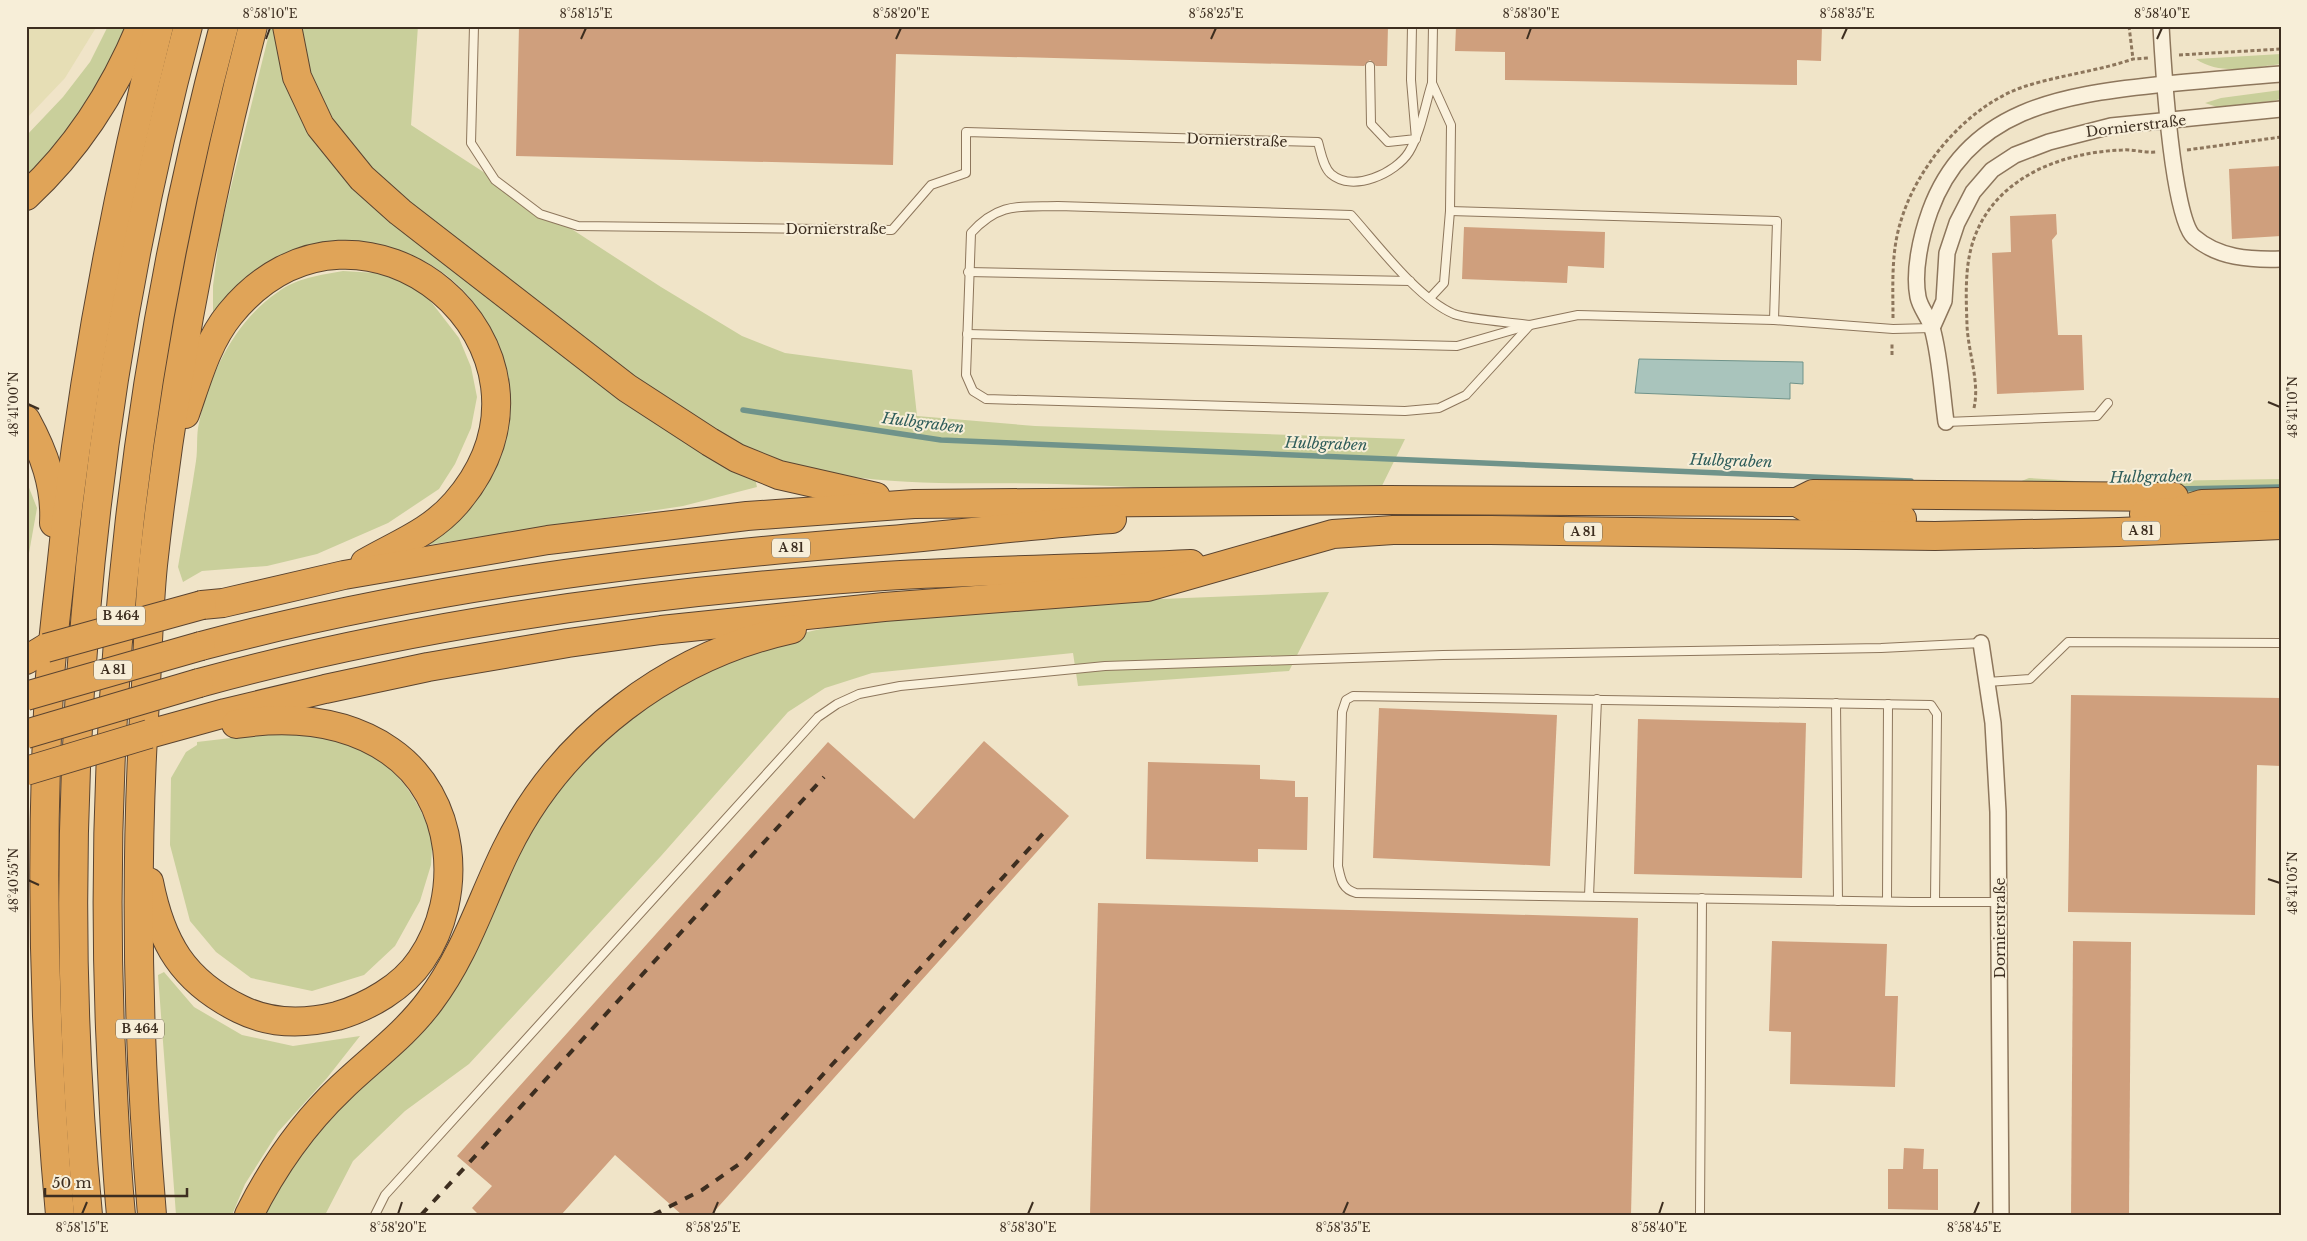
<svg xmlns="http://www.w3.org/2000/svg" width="2307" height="1241" font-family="'Libre Baskerville',serif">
  <rect width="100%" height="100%" fill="#f0e4c8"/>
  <path fill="#e6deb5" d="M26,26H97L65,78L26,119Z"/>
  <g fill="#c9cf9b">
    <path d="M108,26H136L92,108L26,181V136L63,97L90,62Z"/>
    <path d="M271,26H277L310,124L755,478L757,487L683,506L414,547C436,534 459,522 474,501C493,476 507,438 508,406C508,398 505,388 503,380C498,351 492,327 474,303C428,242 335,223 269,263C247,277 231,295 213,314V286L220,231Z"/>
    <path d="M299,26H418L411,125L661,287L742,336L785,353L912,370L917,416L1035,426L1405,439L1375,500C1269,495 1163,487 1057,484C962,481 859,491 768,456C703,430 647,385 592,344C554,316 516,289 480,260C423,214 359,171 322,105C309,81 305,53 299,26Z"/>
    <path d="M2281,54V64C2254,67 2220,76 2196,59Z"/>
    <path d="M2281,90V99L2272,101L2217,107L2205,103L2221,98Z"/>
    <path d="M343,271L377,273L406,281L422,290L459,338L471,367L477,397L471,428L455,464L439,489L388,523L317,554L267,566L202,571L183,582L178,567C184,531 191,496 196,461C198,449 196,435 199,423C210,373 235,321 278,292C296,278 321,275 343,271Z"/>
    <path d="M2029,478L2091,482L2281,479V497L2173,501L2009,486Z"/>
    <path d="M26,480L37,508L26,570Z"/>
    <path d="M1329,592L1289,671L1078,686L1073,653L872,673L825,688L788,712L661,856L469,1064L405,1111L353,1161L325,1215H262L304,1144L502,885L546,802L611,729L706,668L799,634L855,621L1137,600Z"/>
    <path d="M282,732C358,740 403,758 431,835L433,834L431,865L420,901L395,946L364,975L312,991L251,978L216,952L190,921L170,845L171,778L186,752L197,745V742Z"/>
    <path d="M164,972L194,1007L242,1035L293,1046L360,1036L327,1078L278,1132L245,1184L232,1215H176L158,975Z"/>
  </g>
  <path fill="#a9c4bc" stroke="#6f938a" d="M1639,359L1803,362V384L1790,383V399L1635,393Z"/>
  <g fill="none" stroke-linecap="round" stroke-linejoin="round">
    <g stroke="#6f938a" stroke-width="5.5">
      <path d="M743,410L941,440L1911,481"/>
      <path d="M2177,489L2281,487"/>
    </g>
  </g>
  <g fill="#cf9f7d">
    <path d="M519,26H1388L1387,66H1376L1370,60L1364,66L896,54L893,165L516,156Z"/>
    <path d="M1456,26H1822L1821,61L1797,60V85L1505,80V52L1455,51Z"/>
    <path d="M2281,166V236L2232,239L2229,169Z"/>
    <path d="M2056,214L2057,234L2052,240L2058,335H2082L2084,390L1997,394L1992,253L2011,252L2010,216Z"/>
    <path d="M1464,227L1605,232L1604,268L1568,266L1567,283L1462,279Z"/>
    <path d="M2071,695L2281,698V766L2257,765L2255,915L2068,912Z"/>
    <path d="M1379,708L1557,715L1550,866L1373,858Z"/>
    <path d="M1638,719L1806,723L1802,878L1634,874Z"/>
    <path d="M984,741L1069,816L711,1215H682L615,1155L561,1215H479L472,1208L492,1186L457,1156L828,742L914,819Z"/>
    <path d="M1148,762L1260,765V779L1295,781V797H1308L1307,850L1258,849V862L1146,859Z"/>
    <path d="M1098,903L1638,918L1631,1215H1090Z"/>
    <path d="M1772,941L1887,944L1885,996H1898L1895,1087L1790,1084L1791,1032L1769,1031Z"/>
    <path d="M2073,941L2131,942L2129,1215H2071Z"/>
    <path d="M1904,1148L1924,1149L1923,1169H1938V1210L1888,1209V1169H1903Z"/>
  </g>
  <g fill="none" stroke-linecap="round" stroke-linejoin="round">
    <defs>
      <g id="lane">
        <path d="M474,26L471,143L495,180L540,214L578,226L892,230L931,185L966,173V132L1318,142C1321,152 1323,167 1331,174C1353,193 1396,173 1409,152C1421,132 1425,105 1432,83L1451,125L1450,211L1444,283L1430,298"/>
        <path d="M1370,66L1371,124L1388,142L1416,139L1411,80L1412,26"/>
        <path d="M1432,83L1433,26"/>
        <path d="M1058,206L1351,215C1377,244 1418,299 1454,314C1470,320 1511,322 1530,325L1466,395L1439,408L1405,411L986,399L973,391L966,375L971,233C999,202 1019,207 1058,206Z"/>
        <path d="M1450,211L1777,221L1774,320"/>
        <path d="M968,272L1410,281"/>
        <path d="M967,334L1457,346L1530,325L1578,315L1774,320L1893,329L1932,328"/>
        <path d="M1946,422L2097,416L2108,403"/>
        <path d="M1987,682L2030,679L2068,642L2281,643"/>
        <path d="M1836,703L1838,901"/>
        <path d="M1589,896L1597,699"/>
        <path d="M1887,901L1888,704"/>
        <path d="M1935,902L1937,714L1931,705L1353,696L1346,700L1342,712L1338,866C1341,880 1342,889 1356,893L1912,902H2000"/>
        <path d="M375,1215L385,1195L818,717L837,704L859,694L900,686L1105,666L1443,655L1881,648L1981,643"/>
        <path d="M1700,1215L1702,898"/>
      </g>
      <g id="street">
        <path d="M2161,26C2163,62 2172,218 2194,237C2218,258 2250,260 2281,259"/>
        <path d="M1932,328L1944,301L1947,253L1957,223L1973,192L1992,170L2015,155L2049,142L2111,126L2281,109"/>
        <path d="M1946,422C1942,393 1940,355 1932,328C1929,317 1920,308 1918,297C1913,271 1921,236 1930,211C1967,109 2062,95 2156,85C2198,81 2239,77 2281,74"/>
        <path d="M1981,643L1993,723L1998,812L2001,1215"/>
      </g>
      <g id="highway">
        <path d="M287,26L297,77L320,126L362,178L400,212L627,388L710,442L737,458L779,475L876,497"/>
        <path d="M26,196C78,148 114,91 141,26"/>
        <path d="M185,414C197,380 207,342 230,314C360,155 589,349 456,503C431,532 398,544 365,563"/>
        <path d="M26,420C44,453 56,486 54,523"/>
        <path d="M1797,502L1813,494L2174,497"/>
        <path d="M2144,514L2176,512L2202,504L2281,502"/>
        <path d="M202,605L223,603L344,575L548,540L747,516L914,504L1388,500L1797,502L1815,513L1902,519"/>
        <path d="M201,646C422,587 649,559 877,541C956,535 1034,524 1112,519"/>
        <path d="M26,660L46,648"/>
        <path d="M199,683C422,622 654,591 884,576C986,570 1088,569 1191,564"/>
        <path d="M149,734L225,713L325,689L428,667L568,643L661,630L884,607L1147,587L1333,534L1393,530H1490L1935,536L2119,532L2281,525"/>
        <path d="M149,882C161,943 183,981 240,1009C270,1024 305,1024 337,1016C368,1007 403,987 421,960C465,896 457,797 390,751C345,720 289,716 236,724"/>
        <path d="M60,1215C44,1041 40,866 49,691C52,641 59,591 64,541C84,367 116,196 159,26"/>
        <path d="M88,1215C50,818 86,412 188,26"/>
        <path d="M121,1215C115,1153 113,1090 110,1028C97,692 137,351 224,26"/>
        <path d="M152,1215C137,1038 134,862 146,685C148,645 149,605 153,565C173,383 207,203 253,26"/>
        <path d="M249,1215C273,1167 302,1125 341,1088C371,1059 405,1035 430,1001C465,955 481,901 506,850C561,737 670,656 792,629"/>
      </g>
    </defs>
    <use href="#lane" stroke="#8d765c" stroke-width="10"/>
    <use href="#street" stroke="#8d765c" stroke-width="18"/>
    <use href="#highway" stroke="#5b4430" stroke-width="30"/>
    <g stroke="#8d765c" stroke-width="3" stroke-dasharray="4 2.5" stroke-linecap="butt">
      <path d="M2129,26L2133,59"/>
      <path d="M2179,55L2281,49"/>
      <path d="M2187,150L2281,137"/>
      <path d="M1893,318C1893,287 1891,254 1900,224C1916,166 1969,104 2026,86C2061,75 2098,71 2133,59L2148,58"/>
      <path d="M1892,355V342"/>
      <path d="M1974,408C1980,382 1968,352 1967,325C1966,294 1964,260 1977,231C2001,175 2065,152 2122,150C2133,149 2144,153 2156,152"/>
    </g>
    <use href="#lane" stroke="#faf1dc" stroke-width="8"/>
    <use href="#street" stroke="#faf1dc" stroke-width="15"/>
    <use href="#highway" stroke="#e0a458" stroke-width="28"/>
    <g stroke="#3d2e20" stroke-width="4" stroke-dasharray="9 9" stroke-linecap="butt">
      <path d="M421,1215L824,777"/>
      <path d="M653,1215L702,1190L745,1160L1048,828"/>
    </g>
    <defs>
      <g id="highway-bridge">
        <path d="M46,648L202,605"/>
        <path d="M26,696L201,646"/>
        <path d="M26,734L199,683"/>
        <path d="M26,771L149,734"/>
      </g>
    </defs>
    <use href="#highway-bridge" stroke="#5b4430" stroke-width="30" stroke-linecap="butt"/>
    <use href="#highway-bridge" stroke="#e0a458" stroke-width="28"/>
  </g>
  <path fill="none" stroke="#3d2e20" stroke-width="2" d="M266,39L270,28M581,39L586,28M896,39L901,28M1211,39L1216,28M1527,39L1531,28M1842,39L1847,28M2157,39L2162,28M2268,402L2280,407M28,404L39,409M2268,879L2280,883M28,880L39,885M82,1214L87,1202M398,1214L402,1202M713,1214L718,1202M1028,1214L1033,1202M1343,1214L1348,1202M1659,1214L1663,1202M1974,1214L1979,1202"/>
  <g text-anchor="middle" stroke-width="4" stroke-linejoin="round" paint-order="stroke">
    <g fill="#f7eed8" stroke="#756857" stroke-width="1">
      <rect x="2122" y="521.5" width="38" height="19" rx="4"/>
      <rect x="1564" y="522.5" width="38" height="19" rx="4"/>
      <rect x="772" y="538.5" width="38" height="19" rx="4"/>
      <rect x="97" y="606.5" width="48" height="19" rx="4"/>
      <rect x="94" y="660.5" width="38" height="19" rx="4"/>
      <rect x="116" y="1019.5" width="48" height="19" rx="4"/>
    </g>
    <g font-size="12" font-weight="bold" fill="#3d2e20">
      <text x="2141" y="535">A 81</text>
      <text x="1583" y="536">A 81</text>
      <text x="791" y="552">A 81</text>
      <text x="121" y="620">B 464</text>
      <text x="113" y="674">A 81</text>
      <text x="140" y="1033">B 464</text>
    </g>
    <g font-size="14" fill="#3d2e20" stroke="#f7eed8">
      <text transform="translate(2136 126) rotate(-7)" y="5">Dornierstraße</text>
      <text transform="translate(1237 140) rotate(2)" y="5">Dornierstraße</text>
      <text x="836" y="234">Dornierstraße</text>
      <text transform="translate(2000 928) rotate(-90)" y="5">Dornierstraße</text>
    </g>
    <g font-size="15" font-style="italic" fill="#2f5d5a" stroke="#f7eed8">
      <text transform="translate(923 423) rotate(7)" y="5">Hulbgraben</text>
      <text transform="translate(1326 444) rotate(2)" y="5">Hulbgraben</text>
      <text transform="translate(1731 461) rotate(2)" y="5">Hulbgraben</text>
      <text transform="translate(2151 477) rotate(-1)" y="5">Hulbgraben</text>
    </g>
  </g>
  <rect width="2307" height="1241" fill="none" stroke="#f7eed8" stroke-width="55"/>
  <path d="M45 1188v8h142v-8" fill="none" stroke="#3d2e20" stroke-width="2.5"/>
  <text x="52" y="1188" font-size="15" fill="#3d2e20" stroke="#f7eed8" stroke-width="4" paint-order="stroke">50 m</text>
  <rect x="28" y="28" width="2252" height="1186" fill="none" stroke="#3d2e20" stroke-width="2"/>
  <g font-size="12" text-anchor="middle" fill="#3d2e20">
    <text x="270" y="18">8°58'10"E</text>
    <text x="586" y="18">8°58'15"E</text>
    <text x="901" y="18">8°58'20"E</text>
    <text x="1216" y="18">8°58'25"E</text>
    <text x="1531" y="18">8°58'30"E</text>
    <text x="1847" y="18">8°58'35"E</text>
    <text x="2162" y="18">8°58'40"E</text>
    <text transform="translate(14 404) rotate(-90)" y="4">48°41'00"N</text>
    <text transform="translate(2293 407) rotate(-90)" y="4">48°41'10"N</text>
    <text transform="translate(14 880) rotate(-90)" y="4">48°40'55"N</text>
    <text transform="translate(2293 883) rotate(-90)" y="4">48°41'05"N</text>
    <text x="82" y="1232">8°58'15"E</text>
    <text x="398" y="1232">8°58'20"E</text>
    <text x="713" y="1232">8°58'25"E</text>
    <text x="1028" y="1232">8°58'30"E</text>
    <text x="1343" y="1232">8°58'35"E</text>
    <text x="1659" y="1232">8°58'40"E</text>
    <text x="1974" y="1232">8°58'45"E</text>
  </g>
</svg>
